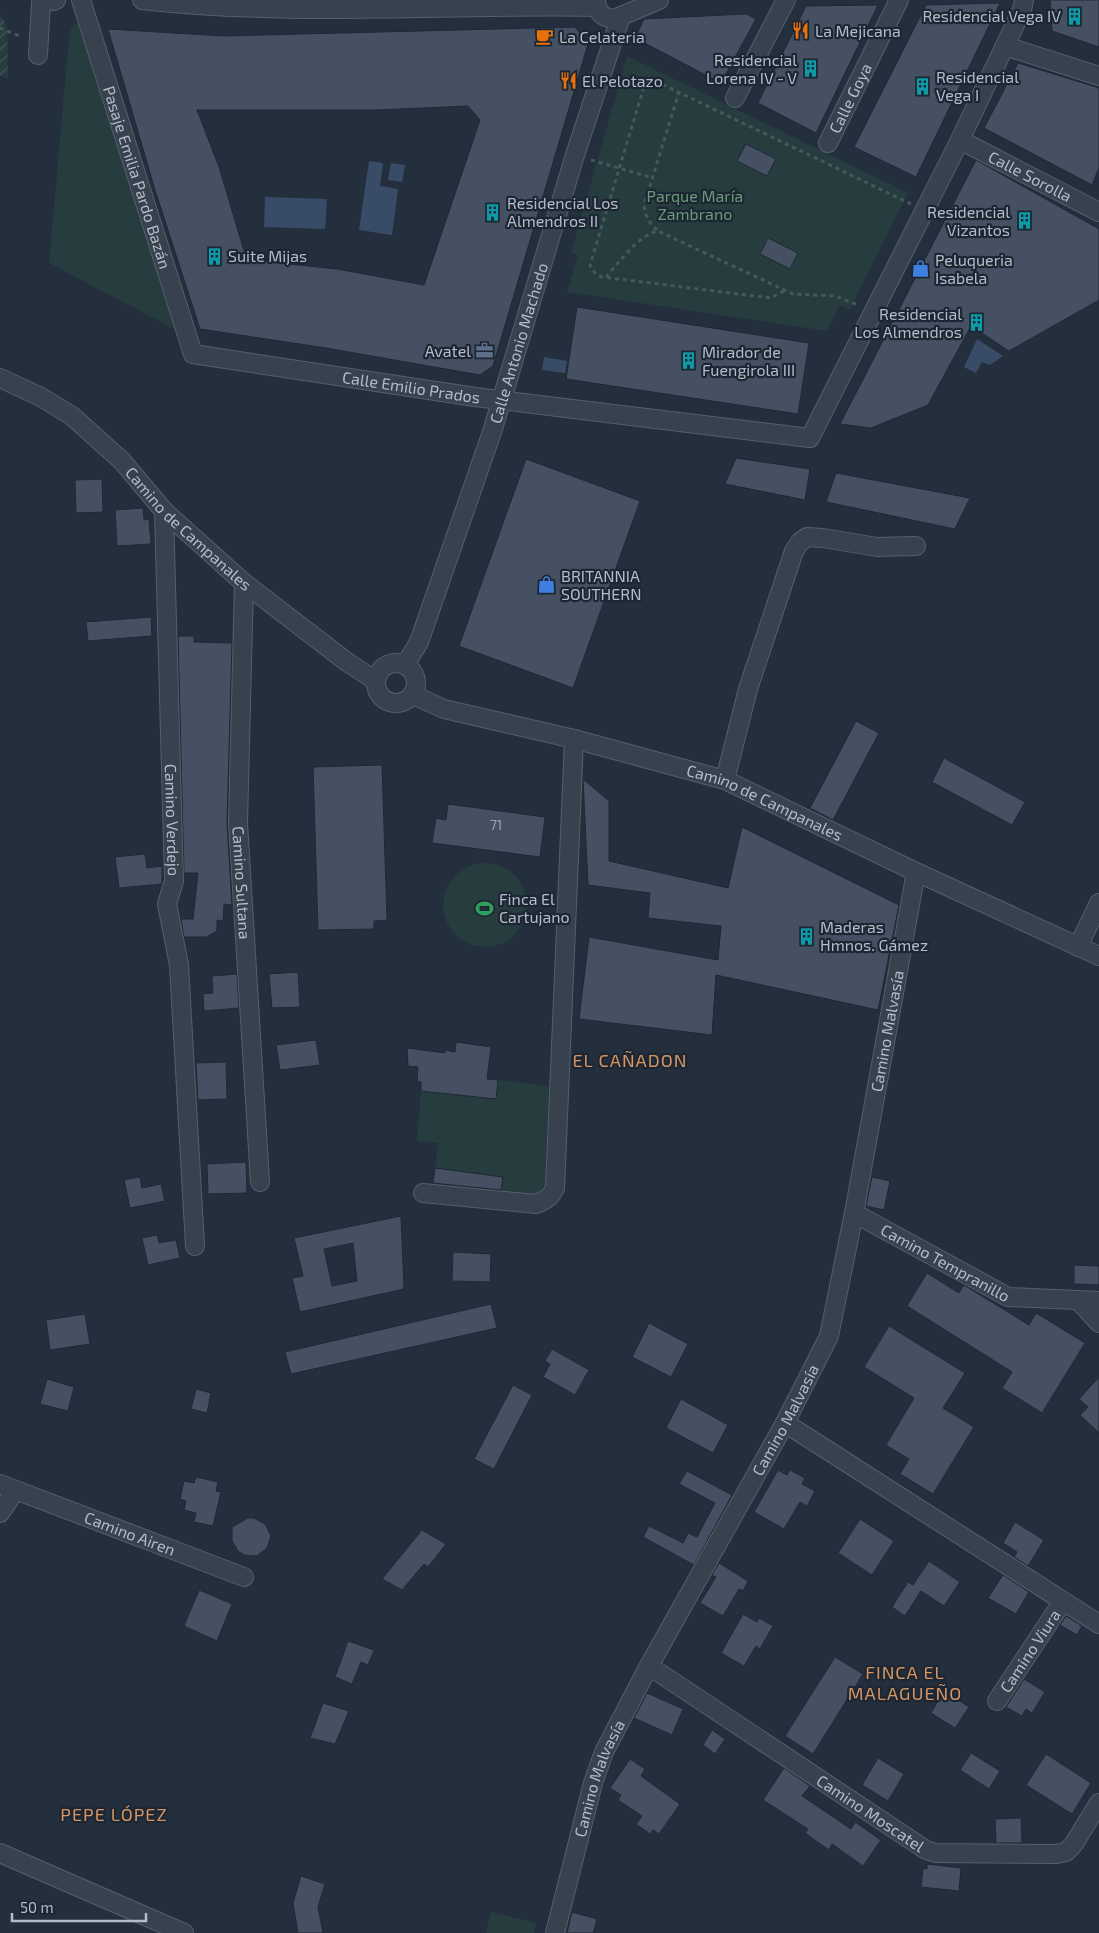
<svg xmlns="http://www.w3.org/2000/svg" width="1099" height="1933" font-family="'Exo 2',sans-serif">
  <defs>
    <pattern id="garden-furrows" width="10" height="10" patternUnits="userSpaceOnUse" patternTransform="scale(1.25)"><rect width="10" height="10" fill="#263c3f"/><path d="M-1 1l2-2M0 10L10 0M9 11l2-2" fill="none" stroke="#435659"/></pattern>
  </defs>
  <rect width="100%" height="100%" fill="#242f3e"/>
  <g fill="#263c3f">
    <path d="M77,21L178,331L49,263L68,49L70,31Z"/>
    <path d="M627,56L908,193L850,310L840,305L827,331L567,292L578,255L571,253Z"/>
    <circle cx="485" cy="905" r="42"/>
    <path d="M498,1080L549,1086L545,1185L535,1196L501,1193L502,1177L435,1168L438,1143L417,1141L421,1091L496,1099Z"/>
    <path d="M491,1912L536,1923L534,1933H486Z"/>
  </g>
  <path fill="url(#garden-furrows)" d="M0,14L7,26L8,78L0,76Z"/>
  <g fill="#394c67">
    <path d="M369,161L383,163L380,186L398,189L392,235L359,230Z"/>
    <path d="M391,163L405,165L402,182L388,180Z"/>
    <path d="M265,197L327,199L325,229L264,227Z"/>
    <path d="M977,339L1003,356L990,365L982,362L976,373L964,367Z"/>
    <path d="M544,357L567,361L565,373L542,370Z"/>
  </g>
  <g fill="#455162" stroke="#1f2835" fill-rule="evenodd">
    <path d="M1050,0H1099V47L1052,31Z"/>
    <path d="M1000,3L916,177L854,147L926,5Z"/>
    <path d="M878,5L816,133L758,103L806,6Z"/>
    <path d="M746,14L756,19L721,83L635,38L644,19Z"/>
    <path d="M575,27L588,44L493,366L480,375L326,348L200,329L155,190L108,29L224,36ZM468,106L480,120L424,285L337,269L260,261L244,251L219,167L197,110H377Z"/>
    <path d="M1018,63L1099,88V168L1092,185L984,128Z"/>
    <path d="M746,144L776,159L767,176L737,161Z"/>
    <path d="M976,160L1099,229V300L1009,351L971,326L928,405L871,428L840,424Z"/>
    <path d="M768,238L798,253L790,269L760,254Z"/>
    <path d="M577,307L809,343L798,414L566,379Z"/>
    <path d="M736,458L810,469L805,500L725,484Z"/>
    <path d="M526,459L640,501L573,688L459,646Z"/>
    <path d="M836,473L970,498L955,529L826,502Z"/>
    <path d="M102,479L103,512L76,513L75,480Z"/>
    <path d="M143,508L144,520L149,519L151,544L117,546L115,510Z"/>
    <path d="M151,617L152,636L88,641L86,622Z"/>
    <path d="M178,636H194V642L232,643L227,823L232,905L224,904L223,921L217,920V931L206,937H184L181,919H193L198,873H184Z"/>
    <path d="M856,721L879,733L833,820L810,808Z"/>
    <path d="M944,758L1025,802L1012,825L932,782Z"/>
    <path d="M382,765L387,920L374,921V929L318,930L313,767Z"/>
    <path d="M583,779L609,801V861L728,888L742,827L899,905L878,1010L716,975L712,1035L579,1019L589,937L718,960L721,926L648,918L650,893L588,885Z"/>
    <path d="M448,804L545,817L540,857L432,843L436,818L446,820Z"/>
    <path d="M145,854L147,868L162,866V884L119,888L115,857Z"/>
    <path d="M298,972L300,1007L272,1008L269,974Z"/>
    <path d="M237,974L239,1008L204,1011L203,994L213,993L212,976Z"/>
    <path d="M316,1040L320,1065L280,1070L276,1045Z"/>
    <path d="M456,1042L491,1047L487,1079L498,1080L496,1099L421,1091V1082L417,1081L418,1067L408,1066L407,1048L445,1053V1050L455,1052Z"/>
    <path d="M226,1062L227,1099L198,1100L196,1063Z"/>
    <path d="M246,1162L247,1193L208,1194L207,1164Z"/>
    <path d="M435,1168L503,1177L501,1190L433,1183Z"/>
    <path d="M140,1177L142,1188L161,1184L165,1201L130,1208L124,1180Z"/>
    <path d="M872,1177L890,1181L884,1210L866,1206Z"/>
    <path d="M401,1216L404,1289L300,1312L292,1278L303,1276L294,1238ZM353,1243L357,1281L332,1286L324,1249Z"/>
    <path d="M157,1235L159,1243L176,1240L180,1258L148,1265L142,1238Z"/>
    <path d="M453,1252L491,1254L490,1282L452,1281Z"/>
    <path d="M1074,1265L1099,1266V1285L1074,1284Z"/>
    <path d="M927,1273L959,1293L964,1285L1029,1325L1036,1313L1085,1343L1042,1413L1002,1388L1012,1372L907,1306Z"/>
    <path d="M491,1304L497,1328L291,1374L285,1352Z"/>
    <path d="M85,1314L90,1344L50,1350L46,1320Z"/>
    <path d="M649,1323L688,1344L671,1377L632,1357Z"/>
    <path d="M889,1326L965,1373L943,1408L974,1427L933,1494L900,1474L909,1459L886,1445L914,1398L864,1367Z"/>
    <path d="M552,1349L589,1370L575,1395L543,1377L550,1364L545,1361Z"/>
    <path d="M1099,1377V1433L1080,1415L1088,1407L1079,1399Z"/>
    <path d="M47,1379L74,1387L68,1411L40,1404Z"/>
    <path d="M513,1385L532,1395L494,1469L474,1459Z"/>
    <path d="M196,1389L211,1393L207,1413L191,1409Z"/>
    <path d="M681,1399L728,1425L713,1453L666,1428Z"/>
    <path d="M778,1470L787,1475L790,1470L805,1478L802,1484L815,1491L807,1506L800,1502L784,1529L754,1512Z"/>
    <path d="M687,1471L732,1495L694,1565L643,1537L649,1526L683,1543L688,1533L697,1537L715,1503L679,1484Z"/>
    <path d="M196,1477L218,1482L216,1491L221,1492L213,1526L194,1522L196,1513L184,1510L186,1501L180,1499L184,1481L194,1483Z"/>
    <path d="M248,1518H254L265,1524L271,1536L267,1548L257,1556L244,1555L238,1551L232,1541V1527Z"/>
    <path d="M860,1519L894,1541L872,1575L838,1553Z"/>
    <path d="M1015,1522L1044,1540L1028,1566L1014,1557L1017,1552L1003,1543Z"/>
    <path d="M422,1530L446,1544L428,1567L424,1564L402,1590L382,1579Z"/>
    <path d="M929,1561L960,1582L944,1606L921,1591L905,1616L892,1607L908,1582L913,1585Z"/>
    <path d="M719,1563L748,1581L743,1591L739,1589L723,1616L700,1603L716,1577L712,1575Z"/>
    <path d="M1003,1575L1029,1592L1016,1614L988,1598Z"/>
    <path d="M199,1590L232,1604L217,1641L184,1626Z"/>
    <path d="M743,1614L757,1622L759,1618L773,1626L760,1649L756,1646L744,1666L721,1653Z"/>
    <path d="M1066,1616L1082,1626L1077,1635L1060,1625Z"/>
    <path d="M348,1641L374,1650L368,1665L361,1662L352,1684L335,1677Z"/>
    <path d="M835,1657L863,1674L813,1754L785,1736Z"/>
    <path d="M1024,1679L1045,1692L1032,1713L1026,1709L1022,1716L1006,1707Z"/>
    <path d="M944,1691L969,1707L955,1728L931,1713Z"/>
    <path d="M647,1693L683,1709L672,1735L634,1718Z"/>
    <path d="M323,1703L349,1711L335,1744L310,1738Z"/>
    <path d="M712,1730L725,1739L715,1754L703,1745Z"/>
    <path d="M971,1753L1000,1771L989,1789L960,1770Z"/>
    <path d="M1046,1754L1091,1783L1072,1814L1026,1785Z"/>
    <path d="M878,1758L904,1774L888,1801L862,1785Z"/>
    <path d="M630,1759L645,1769L641,1776L680,1804L659,1834L653,1830L650,1834L636,1824L642,1816L618,1800L621,1795L610,1788Z"/>
    <path d="M784,1768L810,1786L802,1796L851,1829L855,1822L881,1840L863,1866L832,1844L829,1850L805,1833L808,1829L763,1800Z"/>
    <path d="M1021,1818L1022,1843H996L995,1819Z"/>
    <path d="M927,1864L961,1868L959,1891L921,1887L923,1868L927,1869Z"/>
    <path d="M301,1876L325,1884L318,1907L323,1933H298L293,1903Z"/>
    <path d="M572,1912L597,1919L593,1933H567Z"/>
  </g>
  <g fill="none" stroke-linecap="round" stroke-linejoin="round">
    <defs>
      <g id="minor">
        <path id="s1" d="M81,0L193,354L475,397L810,438L960,140L1022,10L1024,0"/>
        <path d="M142,0C293,17 445,4 597,7"/>
        <path d="M596,0C596,12 603,18 614,19L659,0"/>
        <path d="M54,1L56,0"/>
        <path d="M1005,46L1099,76"/>
        <path d="M38,55L41,3"/>
        <path d="M735,98L786,0"/>
        <path id="s2" d="M960,140L1099,212"/>
        <path id="s3" d="M828,143L899,0"/>
        <path id="s4" d="M0,378L41,397L72,416L122,461L164,511L244,583L347,662L376,681"/>
        <path id="s5" d="M164,511L174,881L167,904L179,965L195,1246"/>
        <path id="s6" d="M244,583L238,823L260,1182"/>
        <circle cx="396" cy="683" r="20"/>
        <path id="s7" d="M405,665L419,642L492,432L575,155L621,16"/>
        <path id="s8" d="M413,695L444,709L574,739L725,780L916,872L1099,956"/>
        <path d="M725,780L748,689L794,551L800,542L807,537L823,538L877,547L916,546"/>
        <path d="M1078,947L1099,903"/>
        <path d="M423,1193L536,1204C546,1200 551,1197 555,1188L574,739"/>
        <path id="s9" d="M854,1213L1008,1297L1099,1301"/>
        <path d="M1079,1301L1099,1323"/>
        <path d="M785,1423L1099,1624"/>
        <path id="s10" d="M0,1484L244,1577"/>
        <path d="M0,1513L15,1491"/>
        <path id="s11" d="M649,1666L926,1850L936,1853L1056,1854L1066,1852L1073,1845L1099,1803"/>
        <path id="s12" d="M997,1701L1063,1601"/>
        <path d="M0,1853L184,1933"/>
        <path id="s13" d="M555,1933L593,1783L604,1752L649,1666L785,1423L829,1336L854,1213L916,872"/>
      </g>
    </defs>
    <use href="#minor" stroke="#565f6c" stroke-width="20"/>
    <g stroke="#44595c" stroke-width="3" stroke-dasharray="4 4" stroke-linecap="butt">
      <path d="M0,28L22,37"/>
      <path d="M591,160L653,178"/>
      <path d="M657,230C649,223 645,216 644,205L679,92"/>
      <path d="M606,277C618,264 640,233 658,231L793,294L835,296L858,305"/>
      <path d="M784,291L771,298L602,277C595,274 593,271 590,265L647,77L911,204"/>
    </g>
    <use href="#minor" stroke="#38414e" stroke-width="18"/>
  </g>
  <defs>
    <symbol id="building-bare" viewBox="-9 -9 18 18"><path d="M-4-6H4V6H1V3H-1V6H-4ZM-2.5-4.3h1.7v1.8h-1.7ZM.8-4.3h1.7v1.8H.8ZM-2.5-1h1.7V.8h-1.7ZM.8-1h1.7V.8H.8Z" fill="#0f9aa8" stroke="#1d2633" stroke-width="2.5" paint-order="stroke"/></symbol>
    <symbol id="restaurant-bare" viewBox="-9 -9 18 18"><path d="M-5-6h1v4h1v-4h1v4h1v-4h1v5L-1.5 .5V6h-2V.5L-5-1ZM5-6V6H3V1.5H1.5Q1.5-4 5-6Z" fill="#e8710a" stroke="#1d2633" stroke-width="2.5" paint-order="stroke"/></symbol>
    <symbol id="cafe-bare" viewBox="-9 -9 18 18"><path d="M-5.5-4.5H6V0H3Q3 3.5 0 3.5H-2.5Q-5.5 3.5-5.5 0ZM3-3.2v2h1.7v-2ZM-6 4.5H4V6H-6Z" fill="#e8710a" stroke="#1d2633" stroke-width="2.5" paint-order="stroke"/></symbol>
    <symbol id="shop-bare" viewBox="-9 -9 18 18"><path d="M-5-2.5h2.3a2.7 3.5 0 0 1 5.4 0H5L5.5 6h-11ZM-1.5-2.5h3a1.5 2.3 0 0 0-3 0Z" fill="#3f7fe0" stroke="#1d2633" stroke-width="2.5" paint-order="stroke"/></symbol>
    <symbol id="office-bare" viewBox="-9 -9 18 18"><path d="M-6-3h4V-5.5h4V-3h4V5H-6ZM-1-4.5V-3h2v-1.5ZM-6 0V1H6V0Z" fill="#5c6f8a" stroke="#1d2633" stroke-width="2.5" paint-order="stroke"/></symbol>
    <symbol id="stadium-bare" viewBox="-9 -9 18 18"><path d="M0-5a6.5 5 0 1 0 0 10a6.5 5 0 1 0 0-10ZM-3.5-1.8h7v3.6h-7Z" fill="#2e9e5b" stroke="#1d2633" stroke-width="2.5" paint-order="stroke"/></symbol>
  </defs>
  <g fill-rule="evenodd">
    <use href="#building-bare" x="1062" y="4" width="25" height="25"/>
    <use href="#restaurant-bare" x="788" y="18" width="25" height="25"/>
    <use href="#cafe-bare" x="532" y="24" width="25" height="25"/>
    <use href="#building-bare" x="798" y="56" width="25" height="25"/>
    <use href="#restaurant-bare" x="556" y="68" width="25" height="25"/>
    <use href="#building-bare" x="910" y="74" width="25" height="25"/>
    <use href="#building-bare" x="480" y="200" width="25" height="25"/>
    <use href="#building-bare" x="1012" y="208" width="25" height="25"/>
    <use href="#building-bare" x="202" y="244" width="25" height="25"/>
    <use href="#shop-bare" x="908" y="256" width="25" height="25"/>
    <use href="#building-bare" x="964" y="310" width="25" height="25"/>
    <use href="#office-bare" x="472" y="338" width="25" height="25"/>
    <use href="#building-bare" x="676" y="348" width="25" height="25"/>
    <use href="#shop-bare" x="534" y="572" width="25" height="25"/>
    <use href="#stadium-bare" x="472" y="896" width="25" height="25"/>
    <use href="#building-bare" x="794" y="924" width="25" height="25"/>
  </g>
  <g text-anchor="middle" stroke-width="4.5" stroke-linejoin="round" paint-order="stroke">
    <g font-size="14" fill="#98a1af">
      <text x="496" y="830">71</text>
    </g>
    <g font-size="16" fill="#b4bcc9" stroke="#1d2633" text-anchor="start">
      <text x="1061" y="22" text-anchor="end">Residencial Vega IV</text>
      <text x="815" y="37">La Mejicana</text>
      <text x="559" y="43">La Celateria</text>
      <text x="797" y="66" text-anchor="end">Residencial<tspan x="797" dy="18">Lorena IV - V</tspan></text>
      <text x="936" y="83">Residencial<tspan x="936" dy="18">Vega I</tspan></text>
      <text x="582" y="87">El Pelotazo</text>
      <text x="507" y="209">Residencial Los<tspan x="507" dy="18">Almendros II</tspan></text>
      <text x="1010" y="218" text-anchor="end">Residencial<tspan x="1010" dy="18">Vizantos</tspan></text>
      <text x="228" y="262">Suite Mijas</text>
      <text x="935" y="266">Peluqueria<tspan x="935" dy="18">Isabela</tspan></text>
      <text x="962" y="320" text-anchor="end">Residencial<tspan x="962" dy="18">Los Almendros</tspan></text>
      <text x="471" y="357" text-anchor="end">Avatel</text>
      <text x="702" y="358">Mirador de<tspan x="702" dy="18">Fuengirola III</tspan></text>
      <text x="561" y="582">BRITANNIA<tspan x="561" dy="18">SOUTHERN</tspan></text>
      <text x="499" y="905">Finca El<tspan x="499" dy="18">Cartujano</tspan></text>
      <text x="820" y="933">Maderas<tspan x="820" dy="18">Hmnos. Gámez</tspan></text>
    </g>
    <g font-size="16" fill="#b4bcc9" stroke="#1d2633">
      <text dy="6" stroke="none"><textPath href="#s3" startOffset="50">Calle Goya</textPath></text>
      <text dy="6" stroke="none"><textPath href="#s2" startOffset="79">Calle Sorolla</textPath></text>
      <text dy="6" stroke="none"><textPath href="#s1" startOffset="186">Pasaje Emilia Pardo Bazán</textPath></text>
      <text dy="6" stroke="none"><textPath href="#s7" startOffset="342">Calle Antonio Machado</textPath></text>
      <text dy="6" stroke="none"><textPath href="#s1" startOffset="592">Calle Emilio Prados</textPath></text>
      <text dy="6" stroke="none"><textPath href="#s4" startOffset="244">Camino de Campanales</textPath></text>
      <text dy="6" stroke="none"><textPath href="#s8" startOffset="369">Camino de Campanales</textPath></text>
      <text dy="6" stroke="none"><textPath href="#s5" startOffset="309">Camino Verdejo</textPath></text>
      <text dy="6" stroke="none"><textPath href="#s6" startOffset="300">Camino Sultana</textPath></text>
      <text dy="6" stroke="none"><textPath href="#s13" startOffset="971">Camino Malvasía</textPath></text>
      <text dy="6" stroke="none"><textPath href="#s9" startOffset="104">Camino Tempranillo</textPath></text>
      <text dy="6" stroke="none"><textPath href="#s13" startOffset="566">Camino Malvasía</textPath></text>
      <text dy="6" stroke="none"><textPath href="#s10" startOffset="139">Camino Airen</textPath></text>
      <text dy="6" stroke="none"><textPath href="#s12" startOffset="60">Camino Viura</textPath></text>
      <text dy="6" stroke="none"><textPath href="#s13" startOffset="161">Camino Malvasía</textPath></text>
      <text dy="6" stroke="none"><textPath href="#s11" startOffset="266">Camino Moscatel</textPath></text>
    </g>
    <g font-size="16" fill="#6b9a76" stroke="#1d2633">
      <text x="695" y="202">Parque María<tspan x="695" dy="18">Zambrano</tspan></text>
    </g>
    <g font-size="18" letter-spacing="1" fill="#d59563" stroke="#1d2633">
      <text x="630" y="1067">EL CAÑADON</text>
      <text x="905" y="1679">FINCA EL<tspan x="905" dy="21">MALAGUEÑO</tspan></text>
      <text x="114" y="1821">PEPE LÓPEZ</text>
    </g>
  </g>
  <path d="M12 1913v8h134v-8" fill="none" stroke="#b4bcc9" stroke-width="2.5"/>
  <text x="20" y="1913" font-size="15" fill="#b4bcc9" stroke="#1d2633" stroke-width="4" paint-order="stroke">50 m</text>
</svg>
